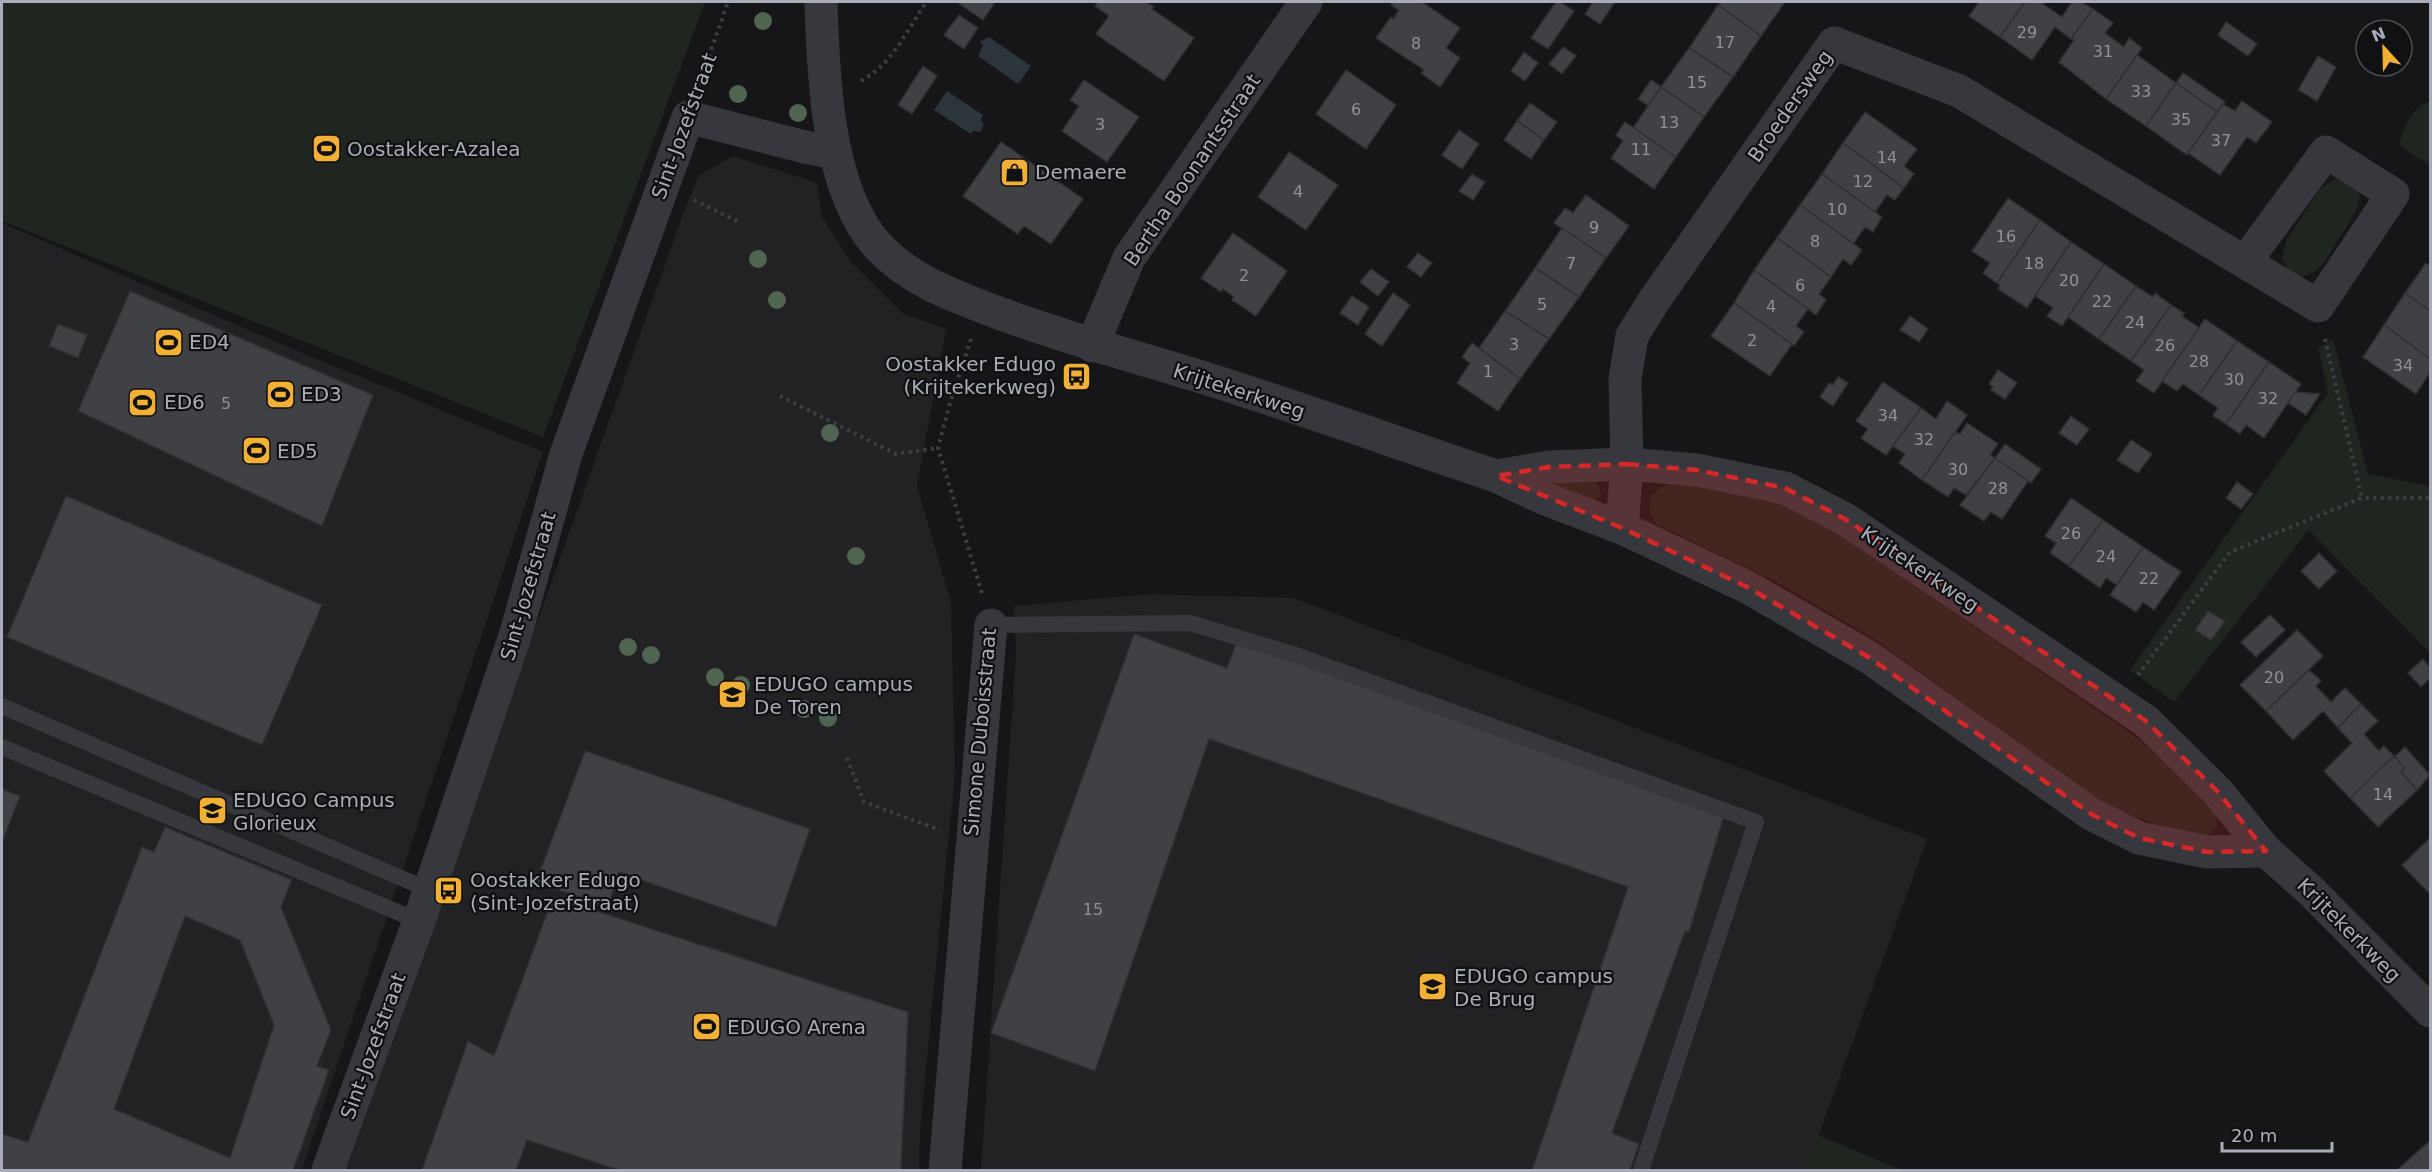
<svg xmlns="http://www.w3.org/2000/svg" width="2432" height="1172" font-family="'DejaVu Sans',sans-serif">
  <rect width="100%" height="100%" fill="#161618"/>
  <g fill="#222225">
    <path d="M733,156L817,183L822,217L852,263L902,313L946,329L917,486L951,602L955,773L920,1130L919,1170H346L539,617L686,206L699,175Z"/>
    <path d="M2,223L288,347L543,452L302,1170H2Z"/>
    <path d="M1152,594L1294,598L1927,839L1806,1170H981L1016,653L1014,606Z"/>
  </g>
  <g fill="#1e261f">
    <path d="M2,2H705L543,437L2,221Z"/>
    <path d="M2430,101V166L2399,145C2405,126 2410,108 2430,101Z"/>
    <path d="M2336,178C2379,185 2352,219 2337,241C2332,250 2326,261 2319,268C2315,272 2308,274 2303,277L2289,271L2282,259L2286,241L2320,189Z"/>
    <path d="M2333,339L2368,474L2430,486V653L2309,530L2174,702L2130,670L2328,393L2318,348Z"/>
    <path d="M1543,482H1595L1599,486L1601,496L1596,500L1590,501Z"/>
    <path d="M1676,483L1778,503L1828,527L2129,732L2215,804L2217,827L2205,838L2169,829L2117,810L2084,790L1873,638L1775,581L1656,524L1649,510L1650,499L1659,488Z"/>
    <path d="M1818,1135L1901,1170H1806Z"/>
  </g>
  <g fill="#2c353c">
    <path d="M989,37L1031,66L1018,84L978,56L983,45L979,42Z"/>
    <path d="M947,91L983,115L981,120L984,125L980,132L973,131L971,134L934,110Z"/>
  </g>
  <g fill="#404145" stroke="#303034" stroke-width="1.5" fill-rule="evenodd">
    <path d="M959,2H991L994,4L983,20L958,3Z"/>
    <path d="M1098,2H1146L1154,7L1152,9L1194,38L1164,81L1096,34L1109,16L1095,6Z"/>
    <path d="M1393,2H1422L1460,28L1446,48L1460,58L1440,87L1421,73L1424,70L1376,38L1391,17L1393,19L1399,10L1391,5Z"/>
    <path d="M1556,2H1560L1574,11L1548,49L1531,38Z"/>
    <path d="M1593,2H1615L1600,24L1585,14Z"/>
    <path d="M1721,2H1785L1761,36L1718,5Z"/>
    <path d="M1979,2H2025L2000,37L1969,16Z"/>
    <path d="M2025,2H2045L2043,4L2062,17L2072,2H2081L2093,9L2071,39L2055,27L2032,60L2000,37Z"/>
    <path d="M1718,5L1761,36L1733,77L1689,48Z"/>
    <path d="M2093,9L2113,23L2105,33L2124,47L2129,38L2142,48L2106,99L2059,62L2074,40L2071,39Z"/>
    <path d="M959,15L978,28L964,49L944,35Z"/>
    <path d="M2226,22L2257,44L2248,56L2218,35Z"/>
    <path d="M1563,47L1576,56L1562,74L1549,64Z"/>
    <path d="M1689,48L1733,77L1704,117L1661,87Z"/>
    <path d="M1524,52L1538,63L1525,81L1511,71Z"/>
    <path d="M2137,55L2176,83L2146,126L2106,99Z"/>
    <path d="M2318,56L2336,67L2317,101L2298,90Z"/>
    <path d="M923,66L937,76L912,114L898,105Z"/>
    <path d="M1346,70L1396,105L1366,149L1316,114Z"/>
    <path d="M2183,73L2225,102L2217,112L2176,83Z"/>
    <path d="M1084,80L1139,117L1107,162L1062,131L1079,106L1070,100Z"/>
    <path d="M1651,80L1661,87L1649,106L1638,99Z"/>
    <path d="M2176,83L2217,112L2187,155L2146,126Z"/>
    <path d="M1661,87L1704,117L1676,157L1633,128Z"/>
    <path d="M2242,101L2272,122L2256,143L2247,137L2220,175L2188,153L2223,104L2235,111Z"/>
    <path d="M1530,103L1557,122L1544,140L1517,121Z"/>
    <path d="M1865,112L1917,149L1904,166L1914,174L1904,188L1843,143Z"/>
    <path d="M1517,121L1544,140L1531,159L1504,140Z"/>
    <path d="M1625,122L1676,157L1654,189L1611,158L1623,141L1616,135Z"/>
    <path d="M1459,130L1479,144L1462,169L1442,155Z"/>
    <path d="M1001,142L1083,199L1051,244L1024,226L1018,234L963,196Z"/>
    <path d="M1843,143L1904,188L1895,200L1887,195L1875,212L1822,174Z"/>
    <path d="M1289,152L1338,185L1306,230L1258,197Z"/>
    <path d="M1472,174L1485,182L1473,200L1459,191Z"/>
    <path d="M1822,174L1882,217L1873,232L1865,227L1853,244L1800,205Z"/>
    <path d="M1586,195L1629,226L1606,258L1554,223L1565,208L1573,213Z"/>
    <path d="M2008,198L2040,220L1997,283L1983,273L1990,263L1972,251Z"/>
    <path d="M1800,205L1862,250L1851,265L1843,259L1831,277L1777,238Z"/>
    <path d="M2040,220L2071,242L2027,308L1998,289L2000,285L1997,283Z"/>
    <path d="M1562,228L1606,258L1579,297L1535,268Z"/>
    <path d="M1233,233L1287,271L1256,316L1232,300L1234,297L1223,289L1221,292L1201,278Z"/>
    <path d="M1777,238L1831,277L1819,294L1826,300L1816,315L1754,270Z"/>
    <path d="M2071,242L2104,264L2062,326L2047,316L2053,308L2035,296Z"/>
    <path d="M1418,253L1432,263L1421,277L1407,267Z"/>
    <path d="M2426,263L2430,266V311L2405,293Z"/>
    <path d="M2104,264L2136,286L2099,339L2068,317Z"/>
    <path d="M1535,268L1579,297L1549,339L1505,311Z"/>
    <path d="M1371,269L1389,282L1378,296L1360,282Z"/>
    <path d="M1754,270L1808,309L1796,326L1804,332L1794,346L1734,303Z"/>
    <path d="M2136,286L2153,297L2155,293L2171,305L2131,361L2099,339Z"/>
    <path d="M130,291L373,395L322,526L78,411Z"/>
    <path d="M1393,293L1410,305L1382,346L1365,334Z"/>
    <path d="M2405,293L2430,311V359L2384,325Z"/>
    <path d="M1352,296L1369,307L1358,325L1340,313Z"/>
    <path d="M1734,303L1792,344L1770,376L1711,336Z"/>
    <path d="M2171,305L2184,313L2182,316L2199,328L2154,393L2136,381L2144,370L2131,361Z"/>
    <path d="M1505,311L1549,339L1520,379L1479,348Z"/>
    <path d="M1910,316L1928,329L1919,342L1900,330Z"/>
    <path d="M2205,319L2237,341L2199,395L2183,384L2177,391L2162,381Z"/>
    <path d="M58,324L87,335L78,358L49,346Z"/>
    <path d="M2384,325L2430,359V372L2416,394L2363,357Z"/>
    <path d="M2237,341L2269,362L2226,424L2213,416L2218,408L2199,395Z"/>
    <path d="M1472,343L1520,379L1498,411L1457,383L1470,363L1462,357Z"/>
    <path d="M2269,362L2301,384L2264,438L2246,425L2240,434L2226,424Z"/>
    <path d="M1998,370L2017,383L2005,399L1991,390L1993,387L1989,384Z"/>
    <path d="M1838,377L1848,383L1833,406L1820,397L1829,383L1833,385Z"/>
    <path d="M1883,382L1921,408L1886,455L1861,438L1868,429L1856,421Z"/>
    <path d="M2295,392L2320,394L2306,415L2288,403Z"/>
    <path d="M1947,401L1967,415L1922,480L1899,463L1905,454L1893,446L1921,408L1936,419Z"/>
    <path d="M2071,416L2089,429L2077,445L2059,433Z"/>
    <path d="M1967,423L1998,444L1990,455L1995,458L1966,495L1954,488L1948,497L1922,480L1955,432L1960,434Z"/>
    <path d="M2131,440L2152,454L2138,473L2117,460Z"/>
    <path d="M2005,444L2041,469L2031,483L1995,458Z"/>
    <path d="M1995,458L2028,481L2002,519L1991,512L1984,521L1960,505Z"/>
    <path d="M2237,482L2253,494L2241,509L2226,498Z"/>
    <path d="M66,496L322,605L262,745L7,637Z"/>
    <path d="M2071,498L2103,520L2069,566L2050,553L2056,543L2045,536Z"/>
    <path d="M2103,520L2143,547L2117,585L2106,578L2100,588L2069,566Z"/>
    <path d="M2143,547L2181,572L2154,610L2143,602L2136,612L2110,595Z"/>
    <path d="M2319,553L2337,571L2319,589L2301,571Z"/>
    <path d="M2208,611L2225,621L2211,640L2195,630Z"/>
    <path d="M2270,615L2285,630L2256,657L2241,642Z"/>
    <path d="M2297,630L2323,656L2266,711L2240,685Z"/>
    <path d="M1134,634L1227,668L1238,638L1725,812L1689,932L1685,931L1612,1133L1639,1144L1630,1170H1532L1628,887L1209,739L1095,1071L991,1033Z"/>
    <path d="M2423,659L2430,668V678L2421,687L2408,673Z"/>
    <path d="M2309,670L2321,681L2316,686L2331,702L2345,688L2361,704L2338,728L2323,711L2293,740L2266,711Z"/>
    <path d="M2361,704L2378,721L2364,734L2379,751L2384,746L2394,756L2350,798L2324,771L2352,743L2338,728Z"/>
    <path d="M2405,747L2430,775L2417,790L2401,772L2405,768L2394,757Z"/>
    <path d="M585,751L810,829L776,927L619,872L608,907L536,882Z"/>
    <path d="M2394,756L2405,768L2401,772L2417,790L2378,827L2350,798Z"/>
    <path d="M2,789L20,796L3,840L2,839Z"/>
    <path d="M165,827L292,880L281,907L331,1030L317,1066L329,1070L293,1170H2V1134L28,1142L142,847L154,852ZM185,916L240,940L274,1025L230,1158L114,1109Z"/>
    <path d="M2430,838V894L2402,865Z"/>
    <path d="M553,897L908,1012L901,1170H619L527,1140L516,1170H422L468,1041L494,1056Z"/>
    <path d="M2430,1141V1170H2397Z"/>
  </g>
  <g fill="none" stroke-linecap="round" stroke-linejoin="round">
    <g stroke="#3d3f44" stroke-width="4" stroke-dasharray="3 4.5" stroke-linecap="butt">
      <path d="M861,81C892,64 907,31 926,2"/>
      <path d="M699,85L728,2"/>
      <path d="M694,200L741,223"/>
      <path d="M971,339L950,403L938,448L982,593"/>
      <path d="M2325,339L2362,498"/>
      <path d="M780,396L896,454L938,448"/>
      <path d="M2138,675L2230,552L2362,498H2430"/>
      <path d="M847,758L864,802L940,830"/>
    </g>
    <g stroke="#37383d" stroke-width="16">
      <path d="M991,625L1190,623L1296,655L1756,822L1641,1170"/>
      <path d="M2,706L429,890"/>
      <path d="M2,747L419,921"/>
    </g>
    <g stroke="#37383d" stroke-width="33">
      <path d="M1092,346L1129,258L1306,2"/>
      <path d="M1622,528L1627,464L1625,379L1632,336L1653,302L1834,43L1959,91L2318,306L2393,194L2326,152L2245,262"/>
      <path d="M328,1170L419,921L516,633L566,454L688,117L805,147L835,153"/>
      <path d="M945,1170L991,625"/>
    </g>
    <g stroke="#37383d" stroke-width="33">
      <path d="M821,2C823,74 827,189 877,245C909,280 952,295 996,312C1062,337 1130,355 1198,376C1298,407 1397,443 1496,476L1543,498L1622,528L1747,587L1870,658L2091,814L2139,838L2207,852L2266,851"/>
      <path d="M1496,476L1549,467L1627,464L1697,470L1785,488L1845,519L2146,721L2217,791L2266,851L2310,890L2430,1011"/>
    </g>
  </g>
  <g fill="#506452">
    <circle cx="763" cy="21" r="9"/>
    <circle cx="738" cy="94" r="9"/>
    <circle cx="798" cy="113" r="9"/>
    <circle cx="758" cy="259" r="9"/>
    <circle cx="777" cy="300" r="9"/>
    <circle cx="830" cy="433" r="9"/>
    <circle cx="856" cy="556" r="9"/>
    <circle cx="628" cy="647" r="9"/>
    <circle cx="651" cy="655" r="9"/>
    <circle cx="715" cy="677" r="9"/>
    <circle cx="741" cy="685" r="9"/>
    <circle cx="804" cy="709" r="9"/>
    <circle cx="828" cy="718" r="9"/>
  </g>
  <path fill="#d62828" fill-opacity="0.2" stroke="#d62828" stroke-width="4.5" stroke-dasharray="12 8" stroke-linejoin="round" d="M1627,464L1697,470L1785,488L1845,519L2146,721L2217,791L2266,851L2207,852L2139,838L2091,814L1870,658L1747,587L1622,528L1496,476L1549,467Z"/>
  <defs>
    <symbol id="stadium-square" viewBox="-11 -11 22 22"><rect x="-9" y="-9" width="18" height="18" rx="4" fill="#f2b134" stroke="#111113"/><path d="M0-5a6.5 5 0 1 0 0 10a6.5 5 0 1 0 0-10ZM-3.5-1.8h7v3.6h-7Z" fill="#111"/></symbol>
    <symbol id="shop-square" viewBox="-11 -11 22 22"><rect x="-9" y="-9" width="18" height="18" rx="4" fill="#f2b134" stroke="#111113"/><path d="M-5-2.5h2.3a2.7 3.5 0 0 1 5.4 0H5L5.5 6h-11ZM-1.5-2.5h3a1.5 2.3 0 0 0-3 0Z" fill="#111"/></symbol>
    <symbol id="bus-square" viewBox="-11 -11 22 22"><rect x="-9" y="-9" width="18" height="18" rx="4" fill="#f2b134" stroke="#111113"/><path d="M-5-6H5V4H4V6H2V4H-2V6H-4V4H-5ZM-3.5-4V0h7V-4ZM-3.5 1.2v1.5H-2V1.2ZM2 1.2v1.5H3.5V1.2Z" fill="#111"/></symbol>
    <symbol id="school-square" viewBox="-11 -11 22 22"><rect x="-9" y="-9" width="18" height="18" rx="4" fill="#f2b134" stroke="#111113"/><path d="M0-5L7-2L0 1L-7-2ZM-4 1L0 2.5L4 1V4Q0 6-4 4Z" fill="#111"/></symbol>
  </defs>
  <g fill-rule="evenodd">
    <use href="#stadium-square" x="310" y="132" width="33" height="33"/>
    <use href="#shop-square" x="998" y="156" width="33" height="33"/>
    <use href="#stadium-square" x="152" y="326" width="33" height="33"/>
    <use href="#bus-square" x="1060" y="360" width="33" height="33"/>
    <use href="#stadium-square" x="264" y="378" width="33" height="33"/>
    <use href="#stadium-square" x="126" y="386" width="33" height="33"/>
    <use href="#stadium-square" x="240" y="434" width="33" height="33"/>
    <use href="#school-square" x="716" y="678" width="33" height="33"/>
    <use href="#school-square" x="196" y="794" width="33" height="33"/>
    <use href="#bus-square" x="432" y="874" width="33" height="33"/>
    <use href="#school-square" x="1416" y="970" width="33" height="33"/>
    <use href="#stadium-square" x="690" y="1010" width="33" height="33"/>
  </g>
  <g text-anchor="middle" stroke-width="4.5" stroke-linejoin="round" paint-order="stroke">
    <g font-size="16" fill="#8e929b">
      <text x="2027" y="38">29</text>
      <text x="1725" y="48">17</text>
      <text x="1416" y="49">8</text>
      <text x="2103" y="57">31</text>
      <text x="1697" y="88">15</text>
      <text x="2141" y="97">33</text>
      <text x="1356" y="115">6</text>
      <text x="2181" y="125">35</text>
      <text x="1669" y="128">13</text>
      <text x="1100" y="130">3</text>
      <text x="2221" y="146">37</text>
      <text x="1641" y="155">11</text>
      <text x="1887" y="163">14</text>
      <text x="1863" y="187">12</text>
      <text x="1298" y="197">4</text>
      <text x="1837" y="215">10</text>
      <text x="1594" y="233">9</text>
      <text x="2006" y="242">16</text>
      <text x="1815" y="247">8</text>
      <text x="1571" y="269">7</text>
      <text x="2034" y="269">18</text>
      <text x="1244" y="281">2</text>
      <text x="2069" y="286">20</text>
      <text x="1800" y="291">6</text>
      <text x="2102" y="307">22</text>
      <text x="1542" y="310">5</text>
      <text x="1771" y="312">4</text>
      <text x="2135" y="328">24</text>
      <text x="1752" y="346">2</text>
      <text x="1514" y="350">3</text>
      <text x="2165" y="351">26</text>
      <text x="2199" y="367">28</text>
      <text x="2403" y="371">34</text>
      <text x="1488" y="377">1</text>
      <text x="2234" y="385">30</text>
      <text x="2268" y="404">32</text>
      <text x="226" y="409">5</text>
      <text x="1888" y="421">34</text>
      <text x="1924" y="445">32</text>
      <text x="1958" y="475">30</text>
      <text x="1998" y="494">28</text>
      <text x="2071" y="539">26</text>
      <text x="2106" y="562">24</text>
      <text x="2149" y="584">22</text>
      <text x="2274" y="683">20</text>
      <text x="2383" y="800">14</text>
      <text x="1093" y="915">15</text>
    </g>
    <g font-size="20" fill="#a8adb8" stroke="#111113">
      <text transform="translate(1790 106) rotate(-55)" y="7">Broedersweg</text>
      <text transform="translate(684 126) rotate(-70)" y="7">Sint-Jozefstraat</text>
      <text transform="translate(1192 170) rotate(-56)" y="7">Bertha Boonantsstraat</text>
      <text transform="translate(1239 391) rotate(18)" y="7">Krijtekerkweg</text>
      <text transform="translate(1920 569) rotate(34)" y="7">Krijtekerkweg</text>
      <text transform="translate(528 586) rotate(-74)" y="7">Sint-Jozefstraat</text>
      <text transform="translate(980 732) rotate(-85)" y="7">Simone Duboisstraat</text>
      <text transform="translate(2349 930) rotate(45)" y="7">Krijtekerkweg</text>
      <text transform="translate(373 1046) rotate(-70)" y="7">Sint-Jozefstraat</text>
    </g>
    <g font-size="20" fill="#a8adb8" stroke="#111113" text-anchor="start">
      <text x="347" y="156">Oostakker-Azalea</text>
      <text x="1035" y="179">Demaere</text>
      <text x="189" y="349">ED4</text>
      <text x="1056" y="371" text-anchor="end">Oostakker Edugo<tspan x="1056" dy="23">(Krijtekerkweg)</tspan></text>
      <text x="301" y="401">ED3</text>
      <text x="164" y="409">ED6</text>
      <text x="277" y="458">ED5</text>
      <text x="754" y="691">EDUGO campus<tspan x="754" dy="23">De Toren</tspan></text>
      <text x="233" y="807">EDUGO Campus<tspan x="233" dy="23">Glorieux</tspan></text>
      <text x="470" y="887">Oostakker Edugo<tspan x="470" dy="23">(Sint-Jozefstraat)</tspan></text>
      <text x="1454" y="983">EDUGO campus<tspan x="1454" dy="23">De Brug</tspan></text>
      <text x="727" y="1034">EDUGO Arena</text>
    </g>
  </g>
  <rect width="2432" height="1172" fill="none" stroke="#a8adb8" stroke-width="6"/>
  <g transform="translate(2384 48) rotate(338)"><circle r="28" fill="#111113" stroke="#4d4f55" stroke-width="1.5"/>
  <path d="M0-4.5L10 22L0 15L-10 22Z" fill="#f2b134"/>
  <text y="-9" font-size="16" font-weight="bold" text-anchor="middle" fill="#a8adb8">N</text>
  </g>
  <path d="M2222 1142v9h110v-9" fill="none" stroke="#a8adb8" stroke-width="3"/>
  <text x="2231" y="1142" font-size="18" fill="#a8adb8" stroke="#111113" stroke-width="4.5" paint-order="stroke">20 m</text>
</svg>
